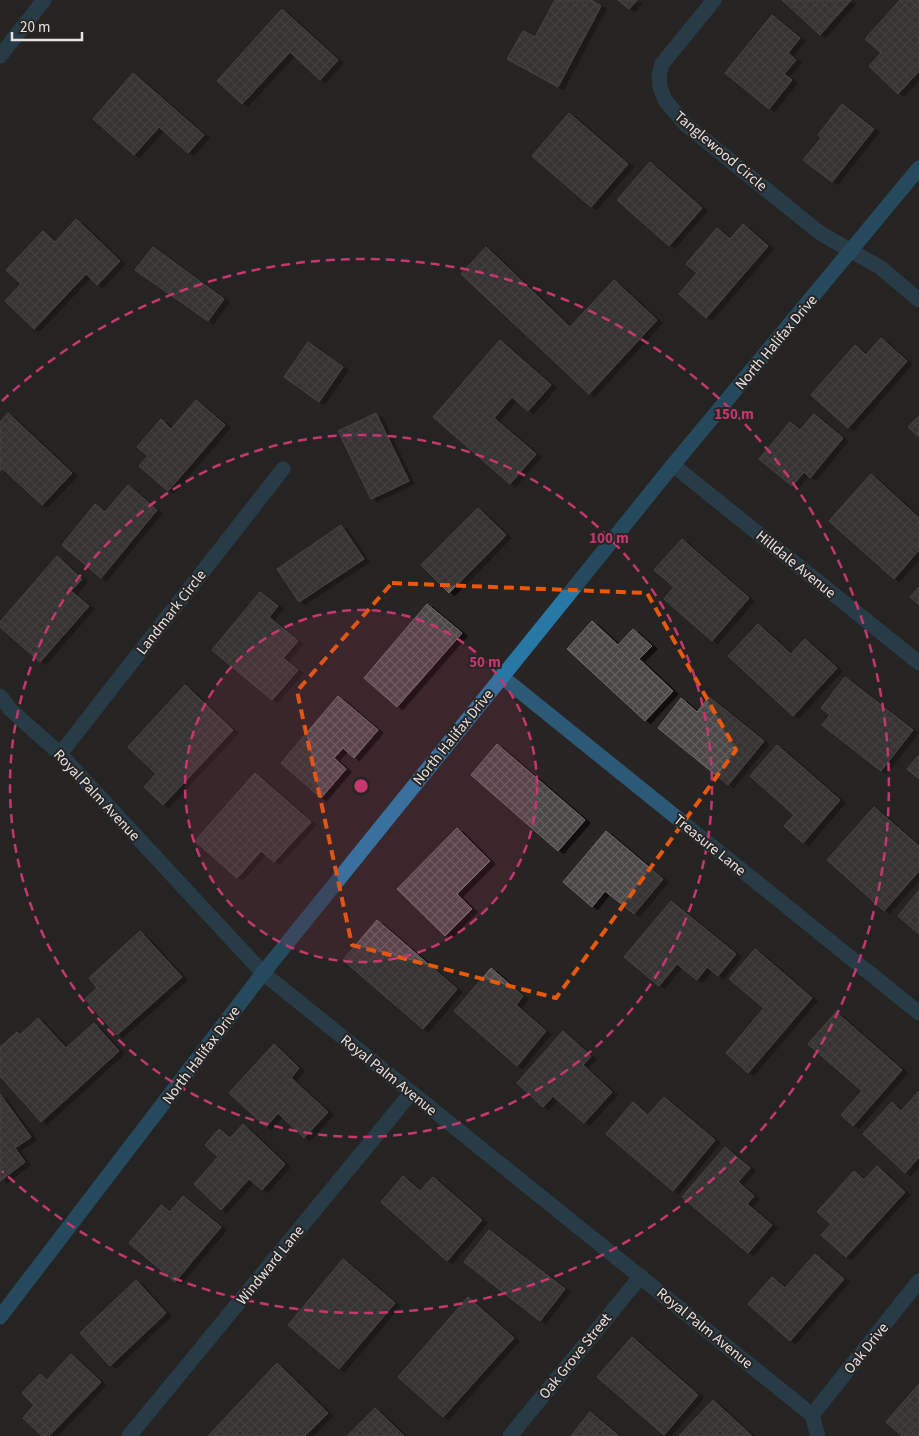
<svg xmlns="http://www.w3.org/2000/svg" width="919" height="1436" font-family="'Source Sans 3',sans-serif">
  <defs>
    <pattern id="building-cross-hatch" width="8" height="8" patternUnits="userSpaceOnUse" patternTransform="scale(1.25)"><rect width="8" height="8" fill="#4b4747"/><path d="M0 0l8 8M0 8l8-8" fill="none" stroke="#656161"/></pattern>
    <filter id="shadow"><feDropShadow dx="5.5" dy="3" stdDeviation="0" flood-color="#0009"/></filter>
  </defs>
  <rect width="100%" height="100%" fill="#272423"/>
  <g fill="url(#building-cross-hatch)" stroke="#6f6b6a" filter="url(#shadow)">
    <path d="M555,0H591L601,6L558,87L507,59L523,31L535,37Z"/>
    <path d="M618,0H637L629,9Z"/>
    <path d="M782,0H851L820,35Z"/>
    <path d="M900,0H919V71L898,94L869,66L881,53L865,39Z"/>
    <path d="M282,9L338,60L320,80L290,52L242,104L217,81Z"/>
    <path d="M772,15L800,38L788,53L796,60L784,74L792,80L769,109L725,73Z"/>
    <path d="M133,73L204,135L188,153L159,127L134,155L93,119Z"/>
    <path d="M842,104L874,129L832,182L803,160L821,138L818,135Z"/>
    <path d="M569,113L628,164L591,207L532,156Z"/>
    <path d="M650,162L702,208L669,246L617,200Z"/>
    <path d="M76,219L120,261L97,285L86,274L34,329L5,301L21,284L6,270L43,231L55,242Z"/>
    <path d="M743,224L768,246L706,318L679,294L697,273L686,264L717,228L730,239Z"/>
    <path d="M153,247L224,299L208,321L135,270Z"/>
    <path d="M486,247L570,327L614,280L657,320L589,394L461,274Z"/>
    <path d="M881,338L907,361L848,428L811,395L855,345L866,355Z"/>
    <path d="M500,340L551,385L528,411L512,397L494,418L536,454L510,484L433,417Z"/>
    <path d="M308,342L343,367L319,402L284,377Z"/>
    <path d="M196,400L225,425L168,491L139,466L148,456L137,447L161,419L171,429Z"/>
    <path d="M8,413L72,473L42,505L2,468L0,471V422Z"/>
    <path d="M376,413L409,481L371,499L338,431Z"/>
    <path d="M814,414L843,438L810,478L804,472L792,486L759,459L790,422L800,430Z"/>
    <path d="M919,416V437L908,427Z"/>
    <path d="M871,474L919,518V550L894,579L829,521Z"/>
    <path d="M128,485L157,510L101,578L62,545L95,504L105,512Z"/>
    <path d="M478,508L506,535L449,593L421,565Z"/>
    <path d="M341,525L364,559L299,602L277,569Z"/>
    <path d="M682,539L749,598L712,641L664,599L674,587L654,570Z"/>
    <path d="M57,556L82,579L71,591L89,606L40,662L0,627V622Z"/>
    <path d="M919,587V605L910,597Z"/>
    <path d="M260,592L278,606L269,617L298,641L283,658L298,670L272,700L212,650Z"/>
    <path d="M427,604L462,633L397,707L364,678Z"/>
    <path d="M592,621L618,645L633,629L652,646L639,659L673,691L645,721L567,649Z"/>
    <path d="M758,624L791,654L805,639L837,668L793,716L728,656Z"/>
    <path d="M845,677L913,730L881,771L822,725L830,715L821,708Z"/>
    <path d="M185,685L233,730L163,805L144,787L156,774L128,747Z"/>
    <path d="M338,696L378,730L354,758L343,748L334,758L346,769L321,798L281,763Z"/>
    <path d="M709,697L764,741L728,785L658,728L681,698L697,712Z"/>
    <path d="M497,744L585,820L558,851L471,775Z"/>
    <path d="M777,745L840,800L803,843L784,826L794,815L750,776Z"/>
    <path d="M919,755V779L907,769Z"/>
    <path d="M255,773L311,822L274,862L261,851L237,878L195,841Z"/>
    <path d="M874,807L919,846V871L884,911L827,860Z"/>
    <path d="M457,828L490,861L457,894L472,909L445,936L397,889Z"/>
    <path d="M606,831L663,879L634,914L605,891L592,907L563,882Z"/>
    <path d="M919,890V934L898,916Z"/>
    <path d="M671,901L736,954L718,976L707,967L697,980L677,964L659,986L624,957Z"/>
    <path d="M377,920L457,989L423,1029L343,960Z"/>
    <path d="M140,931L182,977L117,1035L85,999L97,988L89,978Z"/>
    <path d="M755,949L812,998L748,1073L726,1053L764,1008L729,979Z"/>
    <path d="M491,968L523,996L516,1005L546,1031L517,1066L454,1011Z"/>
    <path d="M836,1012L902,1070L853,1126L841,1115L862,1091L808,1044Z"/>
    <path d="M38,1018L66,1048L94,1023L119,1051L41,1122L0,1076V1047L17,1032L20,1035Z"/>
    <path d="M563,1031L591,1056L583,1065L612,1092L584,1123L553,1096L543,1107L517,1083Z"/>
    <path d="M274,1044L299,1068L291,1078L328,1112L304,1138L278,1113L266,1127L229,1093Z"/>
    <path d="M919,1091V1157L905,1173L863,1134L892,1102L901,1111Z"/>
    <path d="M0,1094L31,1137L15,1148L25,1162L0,1181Z"/>
    <path d="M664,1097L715,1140L673,1191L606,1134L633,1102L648,1115Z"/>
    <path d="M243,1124L285,1164L262,1190L249,1179L221,1210L194,1184L218,1157L205,1145L219,1129L230,1138Z"/>
    <path d="M725,1147L750,1168L738,1182L754,1196L747,1204L772,1225L748,1253L682,1197Z"/>
    <path d="M877,1166L905,1192L846,1257L821,1235L831,1224L817,1212L854,1171L864,1180Z"/>
    <path d="M403,1176L420,1191L433,1177L482,1220L447,1261L381,1202Z"/>
    <path d="M183,1196L221,1227L175,1282L129,1243L161,1205L170,1212Z"/>
    <path d="M489,1230L565,1289L540,1321L464,1262Z"/>
    <path d="M815,1254L844,1279L790,1341L748,1304L772,1277L785,1288Z"/>
    <path d="M343,1259L395,1303L339,1369L288,1325Z"/>
    <path d="M136,1280L166,1313L110,1366L80,1333Z"/>
    <path d="M468,1297L514,1338L443,1417L398,1377Z"/>
    <path d="M632,1337L698,1395L664,1435L597,1377Z"/>
    <path d="M71,1354L101,1382L49,1436H42L23,1418L34,1405L22,1393L40,1374L47,1380Z"/>
    <path d="M277,1363L328,1413L305,1436H208Z"/>
    <path d="M919,1384V1436H902L886,1422Z"/>
    <path d="M713,1400L752,1436H679Z"/>
    <path d="M375,1408L404,1436H347Z"/>
    <path d="M590,1412L619,1436H571Z"/>
  </g>
  <g fill="none" stroke-linecap="round" stroke-linejoin="round">
    <g stroke="#2c5a76" stroke-width="15">
      <path d="M714,0L662,64L659,75L660,87L665,100L685,124L820,233L881,268L919,300"/>
      <path d="M0,56L44,0"/>
      <path d="M673,465L919,663"/>
      <path d="M501,676L919,1013"/>
      <path d="M0,696L11,710L60,754L263,973L812,1415"/>
      <path d="M60,754L283,469"/>
      <path d="M812,1415L919,1281"/>
      <path d="M812,1415L818,1436"/>
      <path d="M129,1436L411,1093"/>
      <path d="M510,1436L641,1276"/>
    </g>
    <path stroke="#2778a4" stroke-width="15" d="M0,1317L263,973L673,465L919,168"/>
  </g>
  <path d="M0 0H919V1436H0ZM392,583L647,593L736,750L556,998L352,945L297,691Z" fill="#272423" fill-opacity=".55" fill-rule="evenodd"/>
  <path fill="none" stroke="#e8590c" stroke-width="4" stroke-dasharray="10 6" stroke-linejoin="round" d="M392,583L647,593L736,750L556,998L352,945L297,691Z"/>
  <circle cx="361" cy="786" r="176" fill="#c7376f" fill-opacity=".12"/>
  <g fill="none" stroke="#c7376f" stroke-width="2.5" stroke-dasharray="9 6">
    <circle cx="361" cy="786" r="176"/>
    <circle cx="361" cy="786" r="351"/>
    <path d="M2 401A527 527 0 1 1 2 1171"/>
  </g>
  <g text-anchor="middle" stroke-width="4" stroke-linejoin="round" paint-order="stroke">
    <g font-size="15" fill="#e6e4e3" stroke="#272423">
      <text transform="translate(721 151) rotate(40)" y="5">Tanglewood Circle</text>
      <text transform="translate(776 342) rotate(-50)" y="5">North Halifax Drive</text>
      <text transform="translate(796 564) rotate(39)" y="5">Hilldale Avenue</text>
      <text transform="translate(171 612) rotate(-52)" y="5">Landmark Circle</text>
      <text transform="translate(453 737) rotate(-51)" y="5">North Halifax Drive</text>
      <text transform="translate(97 795) rotate(47)" y="5">Royal Palm Avenue</text>
      <text transform="translate(710 845) rotate(39)" y="5">Treasure Lane</text>
      <text transform="translate(201 1055) rotate(-53)" y="5">North Halifax Drive</text>
      <text transform="translate(389 1075) rotate(39)" y="5">Royal Palm Avenue</text>
      <text transform="translate(270 1265) rotate(-51)" y="5">Windward Lane</text>
      <text transform="translate(705 1328) rotate(39)" y="5">Royal Palm Avenue</text>
      <text transform="translate(866 1348) rotate(-51)" y="5">Oak Drive</text>
      <text transform="translate(575 1356) rotate(-51)" y="5">Oak Grove Street</text>
    </g>
  </g>
  <circle cx="361" cy="786" r="8" fill="#c7376f" stroke="#272423" stroke-width="2.5"/>
  <g font-size="15" text-anchor="middle" font-weight="bold" fill="#c7376f" stroke="#272423" stroke-width="4" stroke-linejoin="round" paint-order="stroke">
    <text x="734" y="419">150 m</text>
    <text x="609" y="543">100 m</text>
    <text x="485" y="667">50 m</text>
  </g>
  <path d="M12 32v8h70v-8" fill="none" stroke="#e6e4e3" stroke-width="2.5"/>
  <text x="20" y="32" font-size="15" fill="#e6e4e3" stroke="#272423" stroke-width="4" paint-order="stroke">20 m</text>
</svg>
